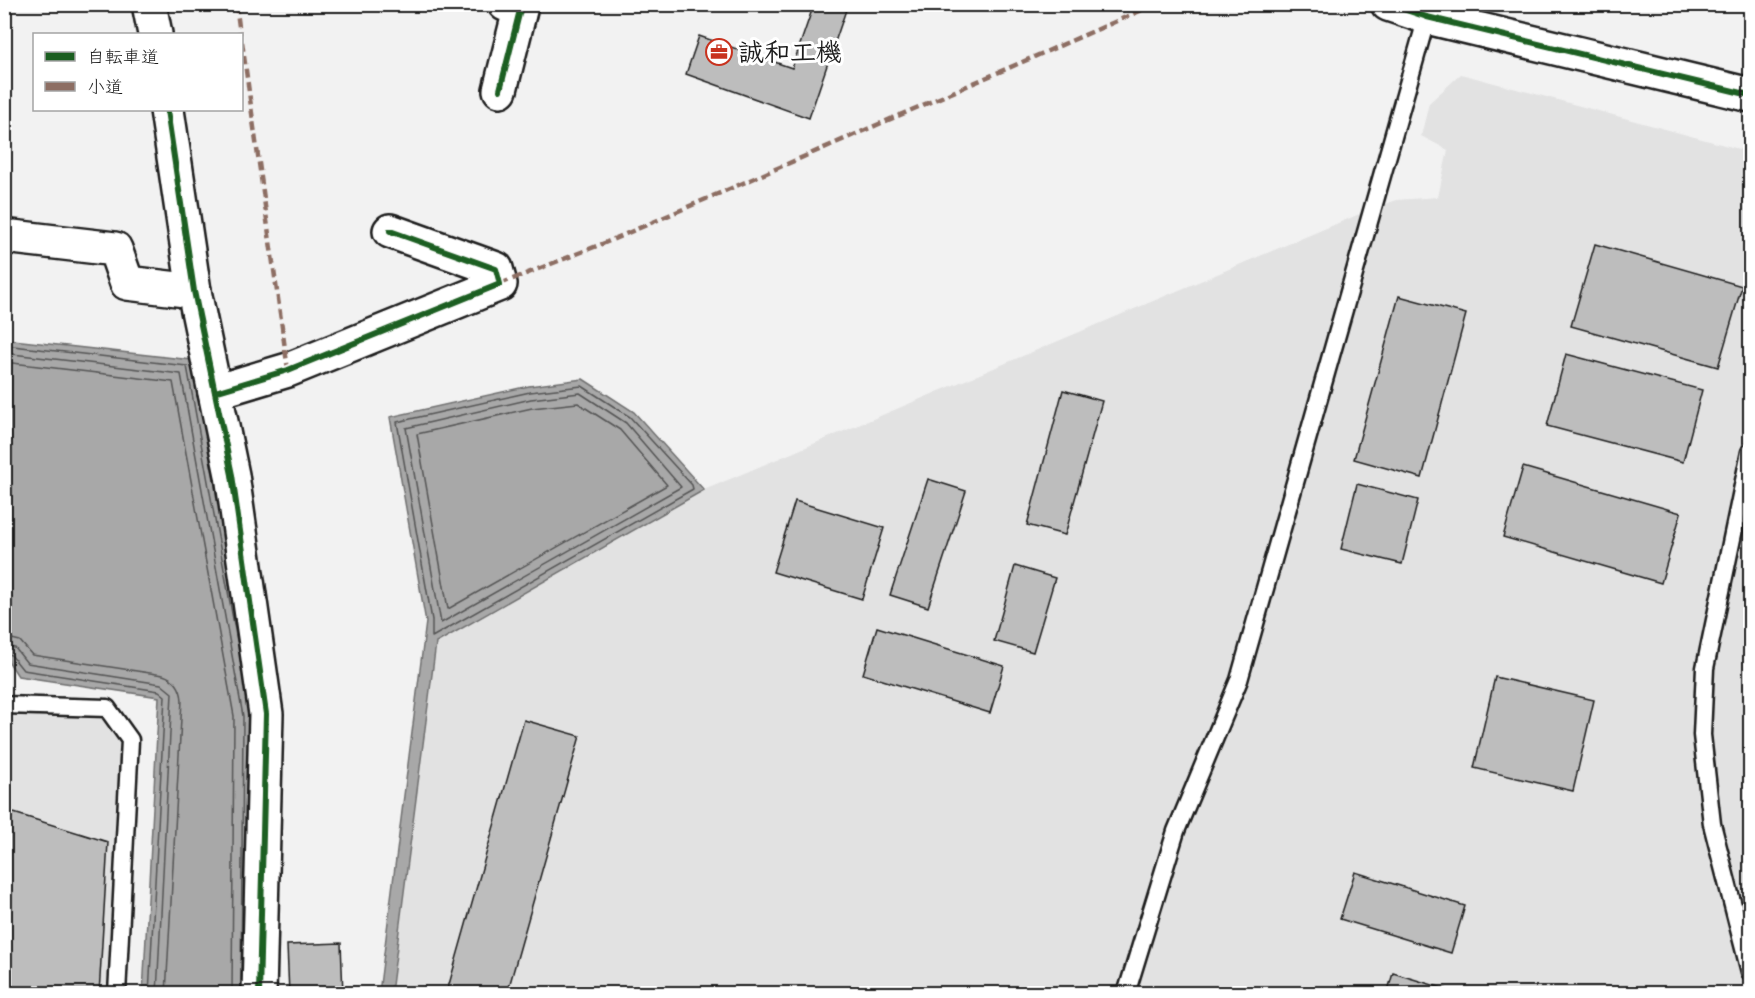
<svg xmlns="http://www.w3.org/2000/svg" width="1755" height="998" font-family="Itim,'Klee One',sans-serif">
  <rect width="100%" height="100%" fill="#f2f2f2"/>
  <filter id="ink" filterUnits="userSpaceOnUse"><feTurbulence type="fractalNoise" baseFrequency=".0167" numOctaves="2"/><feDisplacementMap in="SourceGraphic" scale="12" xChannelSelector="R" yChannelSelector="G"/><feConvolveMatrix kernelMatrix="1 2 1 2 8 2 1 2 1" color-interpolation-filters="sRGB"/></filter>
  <g filter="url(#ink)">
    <g fill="#e2e2e2">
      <path d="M1461,74L1750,152V993L391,994L436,643L704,490L1374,208L1396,200L1438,197L1448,150L1421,136L1429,103Z"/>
      <path d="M5,705L107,708L130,740L117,993L5,994Z"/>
    </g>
    <g fill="#a8a8a8" stroke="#707070" stroke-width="1.5">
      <path d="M4,339L192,360L257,714L254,993H143L159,697L18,676L5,656Z"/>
      <path d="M583,379L634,412L704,490L436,643L391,993H379L426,622L390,417L529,386Z"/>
    </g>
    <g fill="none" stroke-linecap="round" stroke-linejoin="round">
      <g stroke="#545454" stroke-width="1.5">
        <path d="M4,345L187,366L237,641"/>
        <path d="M4,353L181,374L243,716L241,994"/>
        <path d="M4,362L173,382L234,716L232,994"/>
        <path d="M582,386L630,417L692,485L693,489L432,637V620L397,422L530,392Z"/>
        <path d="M580,393L626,423L681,487L441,623L406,428L531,399Z"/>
        <path d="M578,403L620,430L667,485L448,609L417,434L532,408Z"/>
        <path d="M4,637L20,641L32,655L163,675C175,679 181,687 182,700L166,994"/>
        <path d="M4,646L15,648L27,663L161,684L172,693L157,994"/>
        <path d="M4,653L11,655L23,670L159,691L165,696L149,994"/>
      </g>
    </g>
    <g fill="#bdbdbd" stroke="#1c1c1c" stroke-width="1.5">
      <path d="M814,4H848L809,118L686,74L699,36L792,68Z"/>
      <path d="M1595,244L1742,286L1718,367L1571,326Z"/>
      <path d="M1399,296L1466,314L1422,478L1354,459Z"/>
      <path d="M1566,354L1702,390L1683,462L1547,426Z"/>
      <path d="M1063,390L1102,401L1065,535L1027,525Z"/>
      <path d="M1523,467L1681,513L1661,583L1503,537Z"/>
      <path d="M928,479L966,491L928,607L890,595Z"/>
      <path d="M1357,484L1418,500L1402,564L1341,549Z"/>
      <path d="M795,501L884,528L862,599L773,572Z"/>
      <path d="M1015,566L1055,578L1033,652L994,641Z"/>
      <path d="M877,627L1004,666L990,713L863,674Z"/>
      <path d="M1495,677L1594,700L1573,791L1474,768Z"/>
      <path d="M524,720L580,736L507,994H469L448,988Z"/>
      <path d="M4,810L108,842L99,994H4Z"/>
      <path d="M1355,872L1465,906L1451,953L1340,919Z"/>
      <path d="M341,943L343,994H289L287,945Z"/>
      <path d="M1393,973L1446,989L1445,994H1387Z"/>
    </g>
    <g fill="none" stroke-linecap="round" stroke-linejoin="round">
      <defs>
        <g id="service">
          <path d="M1750,452L1705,668L1702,735L1712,824L1750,972"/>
          <path d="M4,705L107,708L130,740L117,994"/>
          <path d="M1126,994L1176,831L1239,680L1427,17"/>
        </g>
        <g id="minor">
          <path d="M149,4L155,34"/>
          <path d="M500,90L520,10L505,4"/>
          <path d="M167,110L194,291L232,475L266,714L259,994"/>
          <path d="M4,236L115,249L127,283L194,291"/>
          <path d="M215,392L288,370L500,284L496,269L390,231"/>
        </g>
        <path id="tertiary" d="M1388,4L1427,17L1750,95"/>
      </defs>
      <use href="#service" stroke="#1c1c1c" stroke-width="21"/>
      <use href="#minor" stroke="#1c1c1c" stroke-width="38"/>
      <use href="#tertiary" stroke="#1c1c1c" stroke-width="38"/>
      <use href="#service" stroke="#fff" stroke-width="16"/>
      <use href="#minor" stroke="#fff" stroke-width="33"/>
      <use href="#tertiary" stroke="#fff" stroke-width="33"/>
      <g stroke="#8d6e63" stroke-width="4.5" stroke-dasharray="9 4.5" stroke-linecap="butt">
        <path d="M236,4L240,34"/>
        <path d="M242,42L288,370"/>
        <path d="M500,284L607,242L1156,4"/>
      </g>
      <defs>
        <g id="cycleway">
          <path d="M1388,4L1427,17L1750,95"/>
          <path d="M500,90L520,10L505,4"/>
          <path d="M167,110L194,291L232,475L266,714L259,994"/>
          <path d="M215,392L288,370L500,284L496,269L390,231"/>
        </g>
      </defs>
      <use href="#cycleway" stroke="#fff" stroke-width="10"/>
      <use href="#cycleway" stroke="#1b5e20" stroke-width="6"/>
    </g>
  </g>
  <defs>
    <symbol id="office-ring" viewBox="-11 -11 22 22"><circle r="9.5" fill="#fff" stroke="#c8321e" stroke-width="1.5"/><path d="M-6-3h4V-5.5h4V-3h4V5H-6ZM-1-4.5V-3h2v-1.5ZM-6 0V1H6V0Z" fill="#c8321e"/></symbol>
  </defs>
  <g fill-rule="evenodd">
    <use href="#office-ring" x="704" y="37" width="30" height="30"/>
  </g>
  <g text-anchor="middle" stroke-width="6" stroke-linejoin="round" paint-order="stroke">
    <g font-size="26" font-weight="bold" fill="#1c1c1c" stroke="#fff" text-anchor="start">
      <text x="738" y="61">誠和工機</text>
    </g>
  </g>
  <rect width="1755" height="998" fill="none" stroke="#fff" stroke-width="24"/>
  <rect x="12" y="12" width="1731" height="974" fill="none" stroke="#1c1c1c" stroke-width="2" filter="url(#ink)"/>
  <rect x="33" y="33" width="210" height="78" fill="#ffffff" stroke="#a4a4a4" stroke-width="1.5"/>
  <rect x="45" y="52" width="30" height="9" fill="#1b5e20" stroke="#a4a4a4" stroke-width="1.5"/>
  <text x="87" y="63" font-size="18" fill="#1c1c1c">自転車道</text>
  <rect x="45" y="82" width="30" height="9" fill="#8d6e63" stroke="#a4a4a4" stroke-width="1.5"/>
  <text x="87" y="93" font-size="18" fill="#1c1c1c">小道</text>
</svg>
